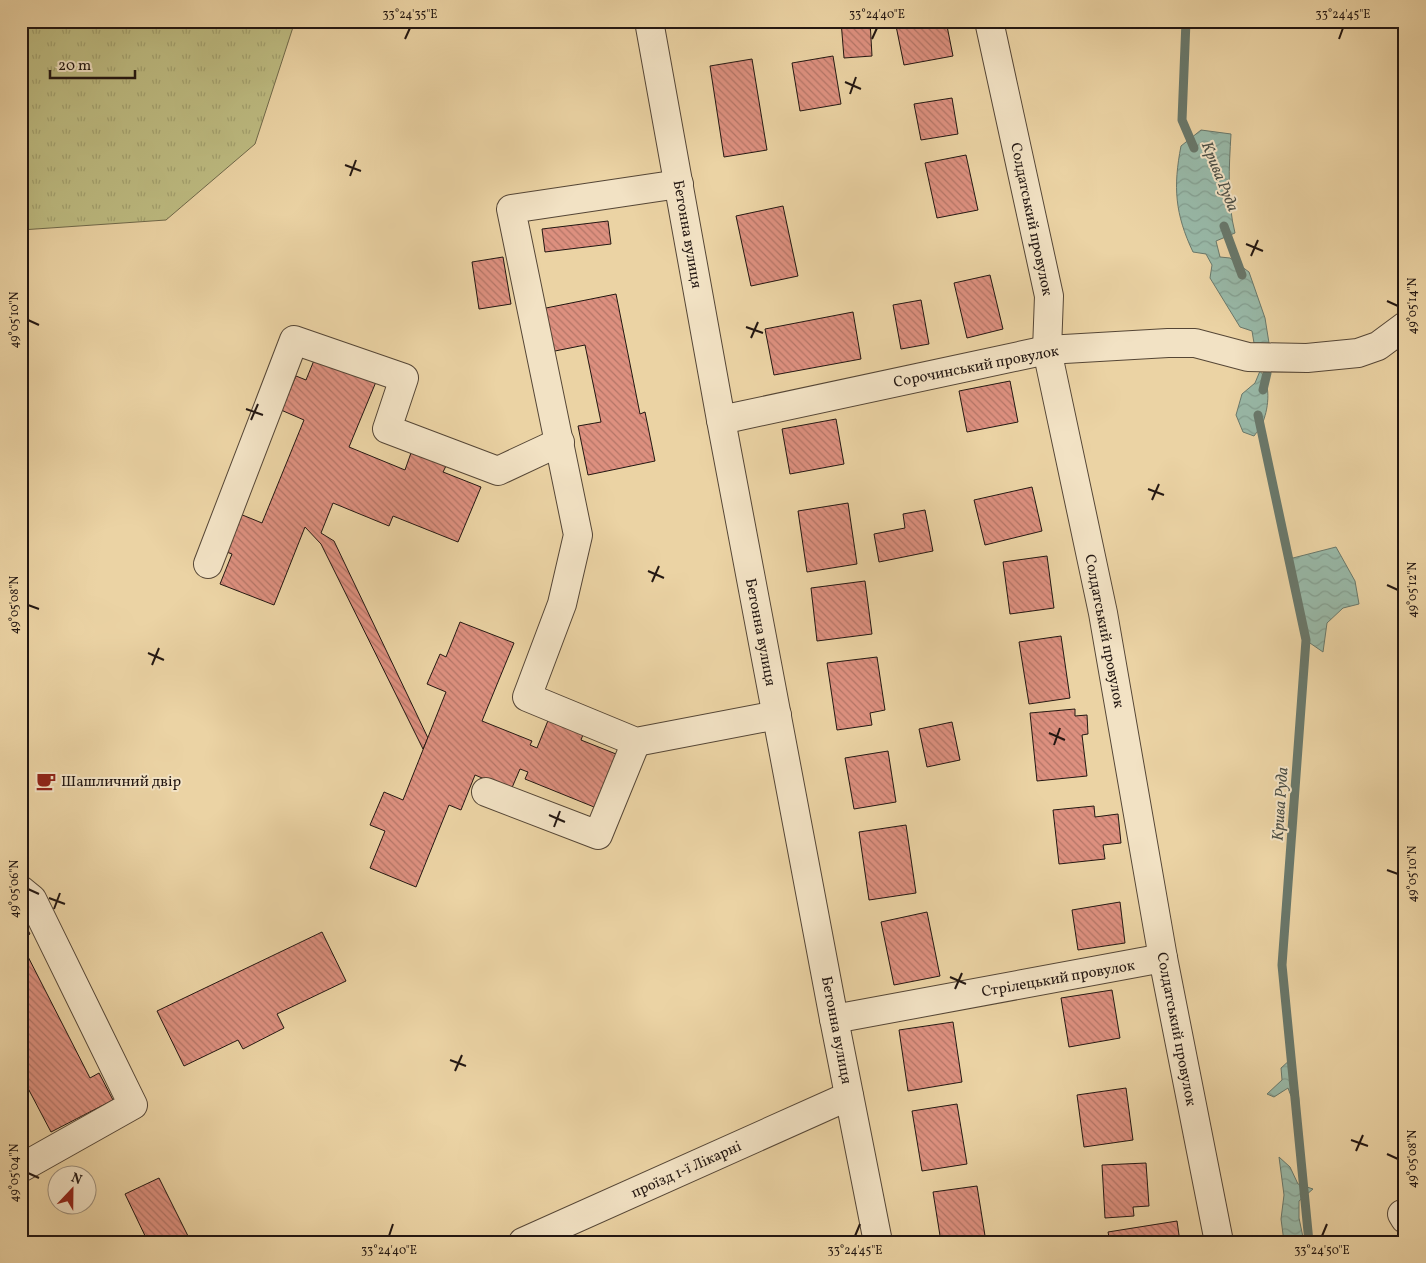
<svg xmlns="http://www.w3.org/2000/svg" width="1426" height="1263" font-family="Vollkorn,serif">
  <defs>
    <pattern id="grass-tufts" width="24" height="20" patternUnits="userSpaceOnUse" patternTransform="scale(1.25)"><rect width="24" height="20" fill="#bdbb81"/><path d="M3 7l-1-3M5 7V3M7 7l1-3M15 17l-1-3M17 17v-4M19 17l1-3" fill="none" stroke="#a2a06e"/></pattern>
    <pattern id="water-waves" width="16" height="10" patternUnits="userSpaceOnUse" patternTransform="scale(1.25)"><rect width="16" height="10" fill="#98b8a7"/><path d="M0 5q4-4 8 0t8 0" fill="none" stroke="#839d8f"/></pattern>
    <pattern id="building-back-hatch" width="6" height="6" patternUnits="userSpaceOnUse" patternTransform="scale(1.25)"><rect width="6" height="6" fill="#dd907f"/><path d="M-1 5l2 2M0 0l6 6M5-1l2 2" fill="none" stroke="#b37567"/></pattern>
  </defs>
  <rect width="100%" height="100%" fill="#ebd3a4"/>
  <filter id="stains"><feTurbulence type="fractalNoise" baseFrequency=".004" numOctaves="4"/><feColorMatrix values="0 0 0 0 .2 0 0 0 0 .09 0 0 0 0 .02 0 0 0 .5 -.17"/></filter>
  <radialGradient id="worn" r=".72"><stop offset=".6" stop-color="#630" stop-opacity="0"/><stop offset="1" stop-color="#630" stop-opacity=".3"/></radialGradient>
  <path fill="url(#grass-tufts)" stroke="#70694a" d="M21,21H295L255,144L166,220L21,230Z"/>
  <g fill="url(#water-waves)" stroke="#69786b">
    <path d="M1201,130L1231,134C1229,167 1227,201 1235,233L1216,241L1220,257L1230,258L1249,272L1265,318L1269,343H1254L1252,331L1240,327L1210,278L1212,265L1206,254L1193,252C1175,214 1173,187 1181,146Z"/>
    <path d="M1260,371C1271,384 1269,406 1263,422C1261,427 1257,432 1254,436L1243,432L1236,415L1242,394L1255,383Z"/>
    <path d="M1336,547L1355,581L1359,604L1343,608L1327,623L1323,652L1307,641L1289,559Z"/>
    <path d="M1291,1059C1293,1074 1299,1088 1299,1104L1291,1096L1288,1088L1274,1097L1267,1094L1282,1080L1281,1068Z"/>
    <path d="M1279,1157L1290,1167L1298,1184L1313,1189L1299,1201V1218L1304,1242H1284L1281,1219L1284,1195Z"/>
  </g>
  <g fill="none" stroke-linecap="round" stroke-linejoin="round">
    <g stroke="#69786b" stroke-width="9">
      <path d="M1186,21L1182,120L1194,148"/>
      <path d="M1224,226L1242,275"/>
      <path d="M1263,390L1267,373"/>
      <path d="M1258,415L1306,640L1282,965L1309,1242"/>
    </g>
  </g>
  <g fill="url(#building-back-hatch)" stroke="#231712">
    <path d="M841,21H870L872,56L844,58Z"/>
    <path d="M895,21H946L953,56L904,65Z"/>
    <path d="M833,56L841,104L800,111L792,63Z"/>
    <path d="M752,59L767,150L724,157L710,66Z"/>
    <path d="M952,98L958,134L921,140L914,104Z"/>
    <path d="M966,155L978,210L937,218L925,163Z"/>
    <path d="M783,206L798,276L751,286L736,216Z"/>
    <path d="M608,221L611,244L545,252L542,229Z"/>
    <path d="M503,257L511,304L479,309L472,262Z"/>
    <path d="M990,275L1003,329L967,338L954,283Z"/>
    <path d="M616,294L640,414L645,412L655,461L588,475L578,426L601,422L585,345L545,353L536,310Z"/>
    <path d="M921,300L929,344L901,349L893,305Z"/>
    <path d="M853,312L861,359L774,375L765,329Z"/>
    <path d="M317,353L378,377L349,447L405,470L412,450L447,464L443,472L481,487L458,542L393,516L389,526L333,503L321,533L334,541L428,738L423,749L321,544L305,527L274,605L220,584L232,554L224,551L240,514L262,523L304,420L281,410L296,376L306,380Z"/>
    <path d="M1010,381L1018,422L967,432L959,391Z"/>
    <path d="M836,419L844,464L790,474L782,429Z"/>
    <path d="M1032,487L1042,531L985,545L974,500Z"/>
    <path d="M848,503L857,564L807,572L798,511Z"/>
    <path d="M925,510L933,551L879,562L874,534L905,528L903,514Z"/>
    <path d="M1047,556L1054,608L1010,614L1003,562Z"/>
    <path d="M865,581L872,634L817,641L811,588Z"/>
    <path d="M460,622L514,643L482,721L532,741L530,745L537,748L549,718L584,732L581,740L621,756L599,809L525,779L528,772L520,769L511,790L475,775L461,810L449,805L416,887L370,868L385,831L370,825L384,792L403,800L446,692L427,684L440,654L446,657Z"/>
    <path d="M1061,636L1070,698L1029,704L1019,642Z"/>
    <path d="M877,657L885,710L870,713L872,725L837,730L827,663Z"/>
    <path d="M1075,709V716L1087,715L1088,734L1082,735L1087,776L1037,781L1030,713Z"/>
    <path d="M952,722L960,760L927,767L919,729Z"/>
    <path d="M888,751L896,802L854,809L845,758Z"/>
    <path d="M1094,806L1095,817L1118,814L1121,843L1103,845L1105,859L1059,864L1053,810Z"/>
    <path d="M906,825L916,893L869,900L859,832Z"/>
    <path d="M1120,902L1125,943L1078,950L1072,910Z"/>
    <path d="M927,912L940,976L894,985L881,922Z"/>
    <path d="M21,917L30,934L21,939Z"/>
    <path d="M322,932L346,981L277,1014L284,1028L243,1049L238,1040L184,1066L157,1011Z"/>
    <path d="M21,943L90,1078L99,1073L113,1100L51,1132L21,1075Z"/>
    <path d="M1112,990L1120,1038L1069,1047L1061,998Z"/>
    <path d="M953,1022L962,1082L908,1091L899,1030Z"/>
    <path d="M1126,1088L1133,1140L1084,1147L1077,1095Z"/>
    <path d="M957,1104L967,1164L922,1171L912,1111Z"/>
    <path d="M1146,1163L1149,1206L1133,1207L1134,1216L1105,1218L1102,1165Z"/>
    <path d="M159,1178L191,1242H148L125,1194Z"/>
    <path d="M977,1186L986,1242H941L933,1192Z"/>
    <path d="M1177,1221L1180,1242H1110L1108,1232Z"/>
  </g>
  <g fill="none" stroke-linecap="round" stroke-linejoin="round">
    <defs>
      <g id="minor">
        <path d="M649,21L721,420L834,1019L878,1242"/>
        <path d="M989,21L1049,296L1047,350L1103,613L1163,958L1219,1242"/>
        <path d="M679,184L511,209L578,535L562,604L527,697L636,742L777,715"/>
        <path d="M721,420L1047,350L1168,343H1195L1248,357L1307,358L1358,353L1378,346L1405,326"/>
        <path d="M208,564L294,340L404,378L387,429L498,471L560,442"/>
        <path d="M486,792L598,835L636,742"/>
        <path d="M21,890L32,899L133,1105L21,1168"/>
        <path d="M834,1019L1163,958"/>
        <path d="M1402,1214L1405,1219"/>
        <path d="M523,1242L849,1096"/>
      </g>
    </defs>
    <use href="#minor" stroke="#554636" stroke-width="30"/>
    <use href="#minor" stroke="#f2e2c4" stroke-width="28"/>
  </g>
  <path fill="none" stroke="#231712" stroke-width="2" d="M405,39L410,28M872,39L877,28M1339,39L1343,28M845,82L861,89M850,94L856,77M345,165L361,171M350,176L356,160M1246,244L1263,251M1251,256L1258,240M1387,301L1398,306M28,320L39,325M746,327L763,333M751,338L758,322M246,409L263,415M251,420L258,404M1148,489L1164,495M1152,500L1159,484M648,571L664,578M652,582L659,566M1387,585L1398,590M28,605L39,609M148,653L164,660M152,665L159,648M1049,733L1065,740M1054,745L1060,728M549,815L565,822M554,827L560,811M1387,870L1398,874M28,889L39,894M49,898L65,904M54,909L60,893M950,977L966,984M955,989L962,973M450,1060L466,1066M455,1071L462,1055M1351,1140L1368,1146M1356,1151L1363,1135M1387,1154L1398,1159M28,1173L39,1178M389,1236L393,1224M855,1236L860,1224M1322,1236L1327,1224"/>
  <defs>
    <symbol id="cafe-bare" viewBox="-9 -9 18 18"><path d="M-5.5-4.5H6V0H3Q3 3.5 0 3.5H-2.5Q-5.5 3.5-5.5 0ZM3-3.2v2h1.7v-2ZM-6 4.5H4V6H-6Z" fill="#8f2418" stroke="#f2e2c4" stroke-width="2.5" paint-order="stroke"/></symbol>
  </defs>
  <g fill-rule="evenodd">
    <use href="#cafe-bare" x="32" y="767" width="28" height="28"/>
  </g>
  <g text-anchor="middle" stroke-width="4" stroke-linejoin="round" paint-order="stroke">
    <g font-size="15" fill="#231712" stroke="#f2e2c4">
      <text transform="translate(1032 219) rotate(78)" y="5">Солдатський провулок</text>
      <text transform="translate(688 234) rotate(80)" y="5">Бетонна вулиця</text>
      <text transform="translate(976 366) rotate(-11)" y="5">Сорочинський провулок</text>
      <text transform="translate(1105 631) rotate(79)" y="5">Солдатський провулок</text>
      <text transform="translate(761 632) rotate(79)" y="5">Бетонна вулиця</text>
      <text transform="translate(1058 978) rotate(-10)" y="5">Стрілецький провулок</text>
      <text transform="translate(1177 1029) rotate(79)" y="5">Солдатський провулок</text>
      <text transform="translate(837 1030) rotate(79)" y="5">Бетонна вулиця</text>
      <text transform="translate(686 1169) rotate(-24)" y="5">проїзд 1-ї Лікарні</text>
    </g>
    <g font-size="15" fill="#231712" stroke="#f2e2c4" text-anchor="start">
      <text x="61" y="786">Шашличний двір</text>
    </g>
    <g font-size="16" font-style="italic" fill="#4c4f46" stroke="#f2e2c4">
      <text transform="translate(1221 176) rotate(68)" y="6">Крива Руда</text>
      <text transform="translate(1279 804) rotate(-86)" y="6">Крива Руда</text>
    </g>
  </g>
  <rect width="1426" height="1263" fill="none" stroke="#ebd3a4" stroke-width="55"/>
  <g transform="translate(72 1190) rotate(22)"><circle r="24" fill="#f2e2c4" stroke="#9f917d"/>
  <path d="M0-4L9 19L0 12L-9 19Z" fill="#8f2418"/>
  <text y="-8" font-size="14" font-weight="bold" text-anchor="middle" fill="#231712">N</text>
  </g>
  <path d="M50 70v8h85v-8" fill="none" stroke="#231712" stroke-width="2.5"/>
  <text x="58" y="70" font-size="15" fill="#231712" stroke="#f2e2c4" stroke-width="4" paint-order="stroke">20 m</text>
  <rect x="28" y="28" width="1370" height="1208" fill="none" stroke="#231712" stroke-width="2"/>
  <g font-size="12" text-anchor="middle" fill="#231712">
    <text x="410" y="18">33°24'35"E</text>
    <text x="877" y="18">33°24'40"E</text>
    <text x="1343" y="18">33°24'45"E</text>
    <text transform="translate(1412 306) rotate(-90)" y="4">49°05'14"N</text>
    <text transform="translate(14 320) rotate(-90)" y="4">49°05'10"N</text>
    <text transform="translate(1412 590) rotate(-90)" y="4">49°05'12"N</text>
    <text transform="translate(14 605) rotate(-90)" y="4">49°05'08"N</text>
    <text transform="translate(1412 874) rotate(-90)" y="4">49°05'10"N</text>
    <text transform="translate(14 889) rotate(-90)" y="4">49°05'06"N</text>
    <text transform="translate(1412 1159) rotate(-90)" y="4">49°05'08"N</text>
    <text transform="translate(14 1173) rotate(-90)" y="4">49°05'04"N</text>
    <text x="389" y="1254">33°24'40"E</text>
    <text x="855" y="1254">33°24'45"E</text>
    <text x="1322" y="1254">33°24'50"E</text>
  </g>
  <rect width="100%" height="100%" filter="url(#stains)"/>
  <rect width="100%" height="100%" fill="url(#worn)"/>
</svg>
